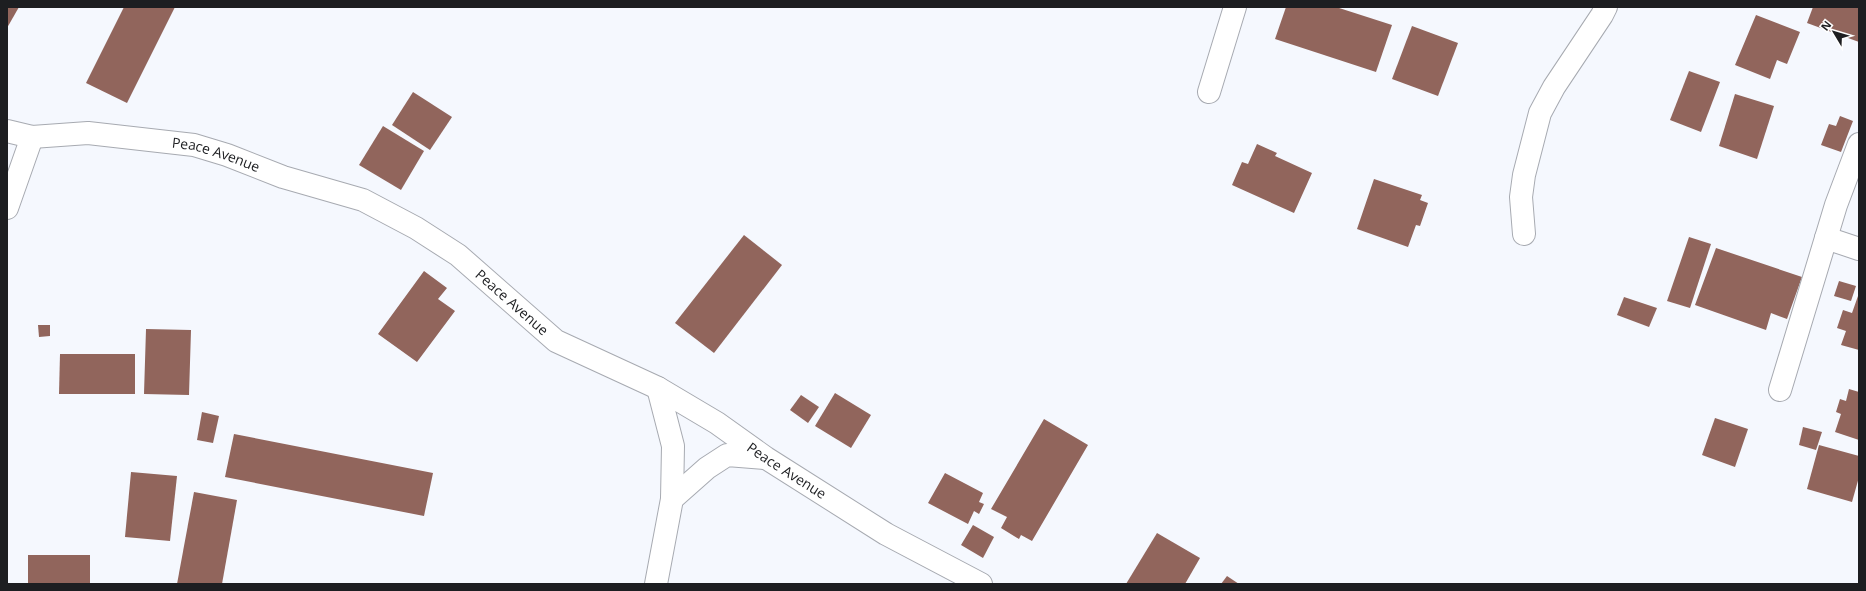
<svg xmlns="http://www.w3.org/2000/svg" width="1866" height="591" font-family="'Open Sans',sans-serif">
  <rect width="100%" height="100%" fill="#f5f8fe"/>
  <g fill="#91655c">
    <path d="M7,7H19L7,28Z"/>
    <path d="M124,7H175L127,103L86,83Z"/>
    <path d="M1286,7H1336L1392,25L1376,72L1275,39Z"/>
    <path d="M1813,7H1859V42L1807,23Z"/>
    <path d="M1756,15L1800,32L1787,64L1777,60L1770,79L1735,65Z"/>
    <path d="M1412,26L1458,43L1438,96L1392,79Z"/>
    <path d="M1689,71L1720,82L1701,132L1670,120Z"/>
    <path d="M413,92L452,117L430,150L392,125Z"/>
    <path d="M1735,94L1774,106L1757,159L1719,146Z"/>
    <path d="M1840,116L1853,121L1841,152L1821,145L1829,124L1836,126Z"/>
    <path d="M383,126L424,151L401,190L359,165Z"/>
    <path d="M1257,144L1277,153L1275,156L1312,173L1294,213L1232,185L1242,162L1248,164Z"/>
    <path d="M1374,179L1422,195L1420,200L1428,203L1420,226L1416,225L1408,247L1357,229Z"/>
    <path d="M744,235L782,265L714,353L675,323Z"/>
    <path d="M1689,237L1711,244L1690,308L1667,301Z"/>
    <path d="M1716,248L1802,277L1787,319L1771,313L1766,330L1695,305Z"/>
    <path d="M424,271L447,288L438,299L455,311L417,362L378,334Z"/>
    <path d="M1839,281L1856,286L1851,301L1834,296Z"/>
    <path d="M1858,296H1859V350L1841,345L1846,331L1837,328L1843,310L1852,313Z"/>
    <path d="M1624,297L1657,308L1649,327L1617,315Z"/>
    <path d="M38,325H50V336L39,337Z"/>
    <path d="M146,329L191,330L189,395L144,394Z"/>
    <path d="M60,354H135V394H59Z"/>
    <path d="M1849,389L1859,392V440L1835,432L1841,414L1836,412L1840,399L1846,401Z"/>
    <path d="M835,393L871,415L851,448L815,426Z"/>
    <path d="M801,395L819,407L808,423L790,410Z"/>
    <path d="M202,412L219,416L213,443L197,440Z"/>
    <path d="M1715,418L1748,429L1735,467L1702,455Z"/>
    <path d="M1044,419L1088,445L1032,541L1021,535L1019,539L1001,528L1007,517L991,509Z"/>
    <path d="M1803,427L1822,432L1816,450L1799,445Z"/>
    <path d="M234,434L433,473L424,516L225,477Z"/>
    <path d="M1819,445L1859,456V477L1852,502L1807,489Z"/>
    <path d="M131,472L177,476L170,541L125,537Z"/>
    <path d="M945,473L983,493L979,502L984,504L979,514L974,511L968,524L928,503Z"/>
    <path d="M194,492L237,500L222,584H177Z"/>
    <path d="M973,525L994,537L983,558L961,545Z"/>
    <path d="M1157,533L1200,558L1185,584H1126Z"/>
    <rect x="28" y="555" width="62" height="29"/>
    <path d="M1227,576L1239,584H1221Z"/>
  </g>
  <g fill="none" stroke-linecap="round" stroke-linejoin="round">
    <defs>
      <g id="minor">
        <path d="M1209,92L1235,7"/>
        <path id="s1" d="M7,131L32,137L88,133L194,145L227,155L283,177L363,200L416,228L458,255L556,341L658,388L717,423L766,458L886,534L981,584"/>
        <path d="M7,208L32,137"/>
        <path d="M1524,234L1521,197L1524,175L1540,113L1554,87L1602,15L1606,7"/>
        <path d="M1826,238L1859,249"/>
        <path d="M1780,390L1836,205L1859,144"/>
        <path d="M672,499L707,468L727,455L765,458"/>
        <path d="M656,584L672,499L673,446L658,388"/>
      </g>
    </defs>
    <use href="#minor" stroke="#a7aab1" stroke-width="24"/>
    <use href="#minor" stroke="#fff" stroke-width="22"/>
  </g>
  <g text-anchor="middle" stroke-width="3" stroke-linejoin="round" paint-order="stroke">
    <g font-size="14" fill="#1d1e21" stroke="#fff">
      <text dy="5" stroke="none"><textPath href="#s1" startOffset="212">Peace Avenue</textPath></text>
      <text dy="5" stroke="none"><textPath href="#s1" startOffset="548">Peace Avenue</textPath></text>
      <text dy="5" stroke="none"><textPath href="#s1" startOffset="872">Peace Avenue</textPath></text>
    </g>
  </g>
  <rect width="1866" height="591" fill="none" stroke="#1d1e21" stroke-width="16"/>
  <g transform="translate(1834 32) rotate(308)" stroke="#ffffff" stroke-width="3" paint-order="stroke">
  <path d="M0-3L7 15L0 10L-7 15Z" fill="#1d1e21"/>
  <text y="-6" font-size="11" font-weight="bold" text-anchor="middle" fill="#1d1e21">N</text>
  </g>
</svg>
